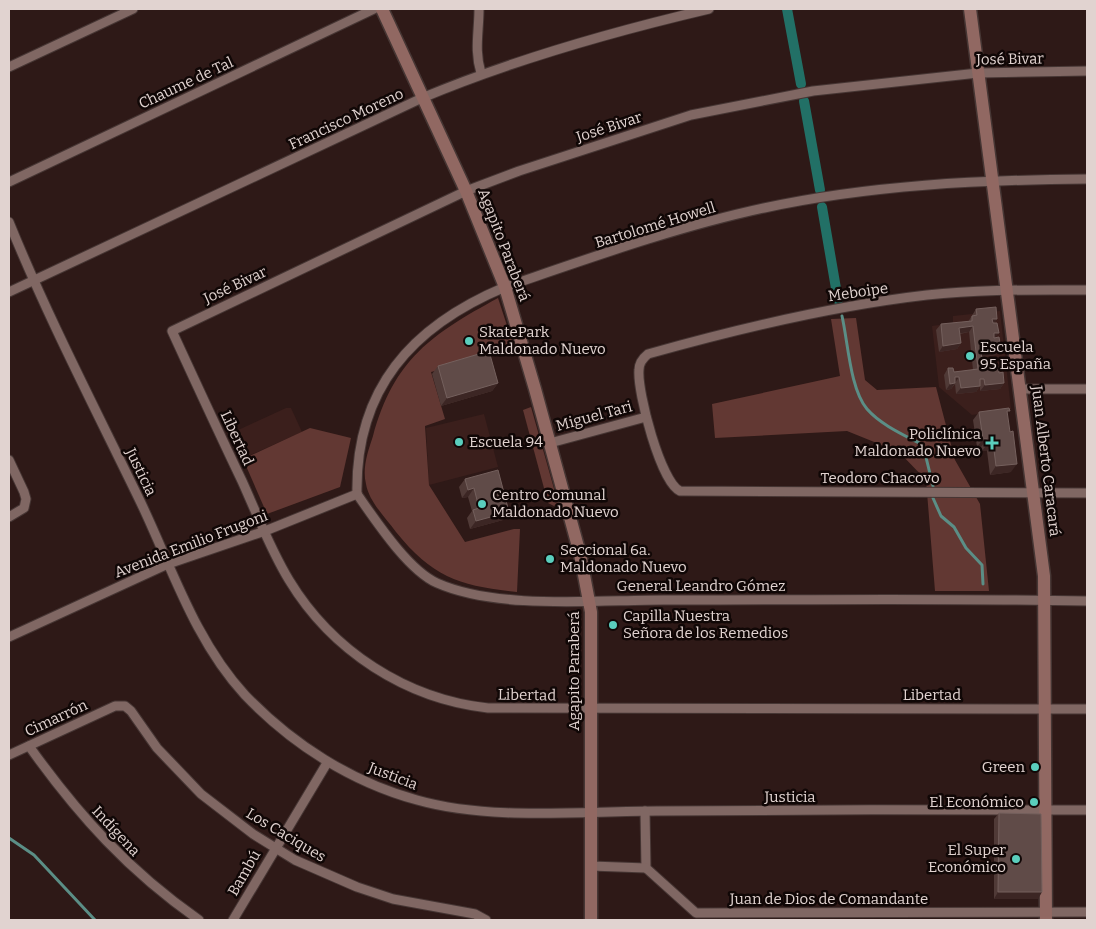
<svg xmlns="http://www.w3.org/2000/svg" width="1096" height="929" font-family="Bitter,serif">
  <rect width="100%" height="100%" fill="#2e1917"/>
  <g fill="#3b1f1c">
    <path d="M1000,311L1011,409L972,415L939,387L932,326L953,323V316Z"/>
    <path d="M286,408H291L302,432L246,457L234,432Z"/>
    <path d="M484,414L498,467L429,485L426,428Z"/>
  </g>
  <g fill="#623833">
    <path d="M498,298L515,350L431,372L445,419L425,426L429,485L465,542L514,529H520L517,592C461,586 433,578 396,532C386,518 369,502 366,484C362,468 368,451 373,436C394,359 432,334 498,298Z"/>
    <path d="M856,318L865,380L877,390L936,387L955,460L980,504L989,591H935L926,480L899,452L847,431L715,438L712,404L840,376L831,319Z"/>
    <path d="M531,407L558,503L554,506L548,503L523,410Z"/>
    <path d="M310,428L351,438L340,487L267,514L243,459Z"/>
  </g>
  <g fill="none" stroke-linecap="round" stroke-linejoin="round">
    <g stroke="#5b8e86" stroke-width="3">
      <path d="M842,316C848,342 850,389 867,409C881,425 904,435 923,445L933,486"/>
      <path d="M933,498L941,516L954,527L966,548L982,565L983,584"/>
      <path d="M9,838L34,855L95,920"/>
    </g>
    <g stroke="#227066" stroke-width="10">
      <path d="M787,9L801,84"/>
      <path d="M804,101L820,190"/>
      <path d="M822,207L838,300"/>
    </g>
    <defs>
      <g id="street">
        <path d="M479,9C479,32 474,50 481,73"/>
        <path d="M9,67L133,9"/>
        <path d="M1087,71L978,73L813,91L691,115L519,171L466,191L172,331C195,381 218,431 242,481C257,514 270,549 289,580C332,651 406,699 488,708L1087,709"/>
        <path d="M9,182L374,9"/>
        <path d="M9,222C48,318 96,410 141,503C172,568 195,641 245,695C292,744 351,782 417,800C491,821 581,811 657,811C800,810 944,809 1087,810"/>
        <path d="M1087,290C1034,290 980,289 927,295C832,306 740,328 648,354C643,358 639,363 639,370C637,392 661,483 680,491L1087,493"/>
        <path d="M9,292L422,98C515,59 611,32 709,9"/>
        <path d="M1021,389H1087"/>
        <path d="M550,443L646,417"/>
        <path d="M9,460L24,492L26,499L24,508L9,517"/>
        <path d="M357,494C355,389 412,326 505,287C590,258 676,227 764,208C870,185 980,180 1087,179"/>
        <path d="M357,494C376,521 408,570 437,583C498,610 597,600 664,600C805,600 946,598 1087,601"/>
        <path d="M9,637L168,564L265,531L357,494"/>
        <path d="M29,746C79,816 129,871 199,920"/>
        <path d="M9,755L115,706H125L131,711L157,748L201,794L253,834L295,860L357,887L393,899L475,914L486,920"/>
        <path d="M645,811L646,868L696,913L1087,912"/>
        <path d="M591,866L646,868"/>
        <path d="M233,920L327,763"/>
      </g>
      <g id="secondary">
        <path d="M382,9L466,191L505,287L535,389L580,554L591,612V920"/>
        <path d="M970,9L1044,576L1046,920"/>
      </g>
    </defs>
    <use href="#street" stroke="#463634" stroke-width="11"/>
    <use href="#secondary" stroke="#463634" stroke-width="15"/>
    <use href="#street" stroke="#806763" stroke-width="9"/>
    <use href="#secondary" stroke="#916862" stroke-width="12"/>
  </g>
  <g fill="#503a37">
    <path d="M976,309L997,319L994,323L996,355L982,357L983,369L999,373L1004,383L1000,389L980,391V386L976,392L956,394L955,384L951,389L946,390L944,375L948,368L954,372L973,370L969,332L960,334L961,343L957,349L939,352L936,330L941,324L968,322Z"/>
    <path d="M438,366L498,383L492,391L441,406L432,374Z"/>
    <path d="M979,412L1007,414L1011,472L990,475L987,451H982L981,447H977L973,420Z"/>
    <path d="M465,479L503,520L470,529L467,518L472,511L468,497L462,498L459,487Z"/>
    <path d="M999,813L1038,899H994V819Z"/>
  </g>
  <g fill="#3c2624">
    <path d="M992,319H997L993,325Z"/>
    <path d="M973,326L969,332L955,334L959,328Z"/>
    <path d="M994,333H999L994,339Z"/>
    <path d="M961,343L957,349L939,352L943,346Z"/>
    <path d="M1001,349L996,355L977,357L981,351Z"/>
    <path d="M955,377H959L951,389L946,390Z"/>
    <path d="M498,383L492,391L441,406L447,398Z"/>
    <path d="M1004,383L1000,389L980,391L985,385Z"/>
    <path d="M980,386L976,392L956,394L961,388Z"/>
    <path d="M983,439H987L981,447H977Z"/>
    <path d="M993,442L987,451H982L988,443Z"/>
    <path d="M1017,464L1011,472L990,475L996,466Z"/>
    <path d="M474,488L468,497L462,498L468,490Z"/>
    <path d="M509,512L503,520L470,529L476,521Z"/>
    <path d="M998,892H1042L1038,899H994Z"/>
  </g>
  <g fill="#604b48" stroke="#74605d">
    <path d="M996,307L997,319H992L993,323H997L999,333H994V338L999,337L1001,349L981,351L983,369L999,367V373L1003,372L1004,383L985,385L984,379H980V386L961,388L959,377H955V383L950,384L948,368H953L954,372L978,369L973,326L959,328L961,343L943,346L941,324L972,321V316L977,315L976,309Z"/>
    <path d="M489,351L498,383L447,398L438,366Z"/>
    <path d="M1009,408L1010,411H1007L1010,432L1013,431L1017,464L996,466L993,442L988,443L987,439H983L979,412Z"/>
    <path d="M498,470L509,512L476,521L473,510L479,508L474,488L468,490L465,479Z"/>
    <path d="M999,813L1041,814L1042,892H998Z"/>
  </g>
  <g fill="#5acebd" stroke="#100706" stroke-width="2">
    <circle cx="469" cy="341" r="5"/>
    <circle cx="970" cy="356" r="5"/>
    <circle cx="459" cy="442" r="5"/>
    <path d="M989.5 435.5h5v5h5v5h-5v5h-5v-5h-5v-5h5z"/>
    <circle cx="482" cy="504" r="5"/>
    <circle cx="550" cy="559" r="5"/>
    <circle cx="613" cy="625" r="5"/>
    <circle cx="1035" cy="767" r="5"/>
    <circle cx="1034" cy="802" r="5"/>
    <circle cx="1016" cy="859" r="5"/>
  </g>
  <g text-anchor="middle" stroke-width="5" stroke-linejoin="round" paint-order="stroke">
    <g font-size="15" fill="#e1d3d0" stroke="#100706">
      <text transform="translate(1010 59) rotate(-1)" y="5">José Bivar</text>
      <text transform="translate(186 83) rotate(-25)" y="5">Chaume de Tal</text>
      <text transform="translate(346 119) rotate(-25)" y="5">Francisco Moreno</text>
      <text transform="translate(609 127) rotate(-18)" y="5">José Bivar</text>
      <text transform="translate(655 225) rotate(-17)" y="5">Bartolomé Howell</text>
      <text transform="translate(504 245) rotate(69)" y="5">Agapito Paraberá</text>
      <text transform="translate(235 285) rotate(-25)" y="5">José Bivar</text>
      <text transform="translate(858 292) rotate(-8)" y="5">Meboipe</text>
      <text transform="translate(594 416) rotate(-15)" y="5">Miguel Tari</text>
      <text transform="translate(237 438) rotate(65)" y="5">Libertad</text>
      <text transform="translate(1046 461) rotate(83)" y="5">Juan Alberto Caracará</text>
      <text transform="translate(141 472) rotate(64)" y="5">Justicia</text>
      <text x="880" y="483">Teodoro Chacovo</text>
      <text transform="translate(191 544) rotate(-21)" y="5">Avenida Emilio Frugoni</text>
      <text x="701" y="591">General Leandro Gómez</text>
      <text transform="translate(574 671) rotate(-90)" y="5">Agapito Paraberá</text>
      <text transform="translate(527 695) rotate(1)" y="5">Libertad</text>
      <text x="932" y="700">Libertad</text>
      <text transform="translate(56 718) rotate(-25)" y="5">Cimarrón</text>
      <text transform="translate(393 776) rotate(21)" y="5">Justicia</text>
      <text x="790" y="802">Justicia</text>
      <text transform="translate(116 831) rotate(47)" y="5">Indígena</text>
      <text transform="translate(286 835) rotate(31)" y="5">Los Caciques</text>
      <text transform="translate(244 873) rotate(-60)" y="5">Bambú</text>
      <text x="829" y="904">Juan de Dios de Comandante</text>
    </g>
    <g font-size="15" fill="#e1d3d0" stroke="#100706" text-anchor="start">
      <text x="479" y="337">SkatePark<tspan x="479" dy="17">Maldonado Nuevo</tspan></text>
      <text x="980" y="352">Escuela<tspan x="980" dy="17">95 España</tspan></text>
      <text x="981" y="439" text-anchor="end">Policlínica<tspan x="981" dy="17">Maldonado Nuevo</tspan></text>
      <text x="469" y="447">Escuela 94</text>
      <text x="492" y="500">Centro Comunal<tspan x="492" dy="17">Maldonado Nuevo</tspan></text>
      <text x="560" y="555">Seccional 6a.<tspan x="560" dy="17">Maldonado Nuevo</tspan></text>
      <text x="623" y="621">Capilla Nuestra<tspan x="623" dy="17">Señora de los Remedios</tspan></text>
      <text x="1025" y="772" text-anchor="end">Green</text>
      <text x="1024" y="807" text-anchor="end">El Económico</text>
      <text x="1006" y="855" text-anchor="end">El Super<tspan x="1006" dy="17">Económico</tspan></text>
    </g>
  </g>
  <rect width="1096" height="929" fill="none" stroke="#e1d3d0" stroke-width="20"/>
</svg>
